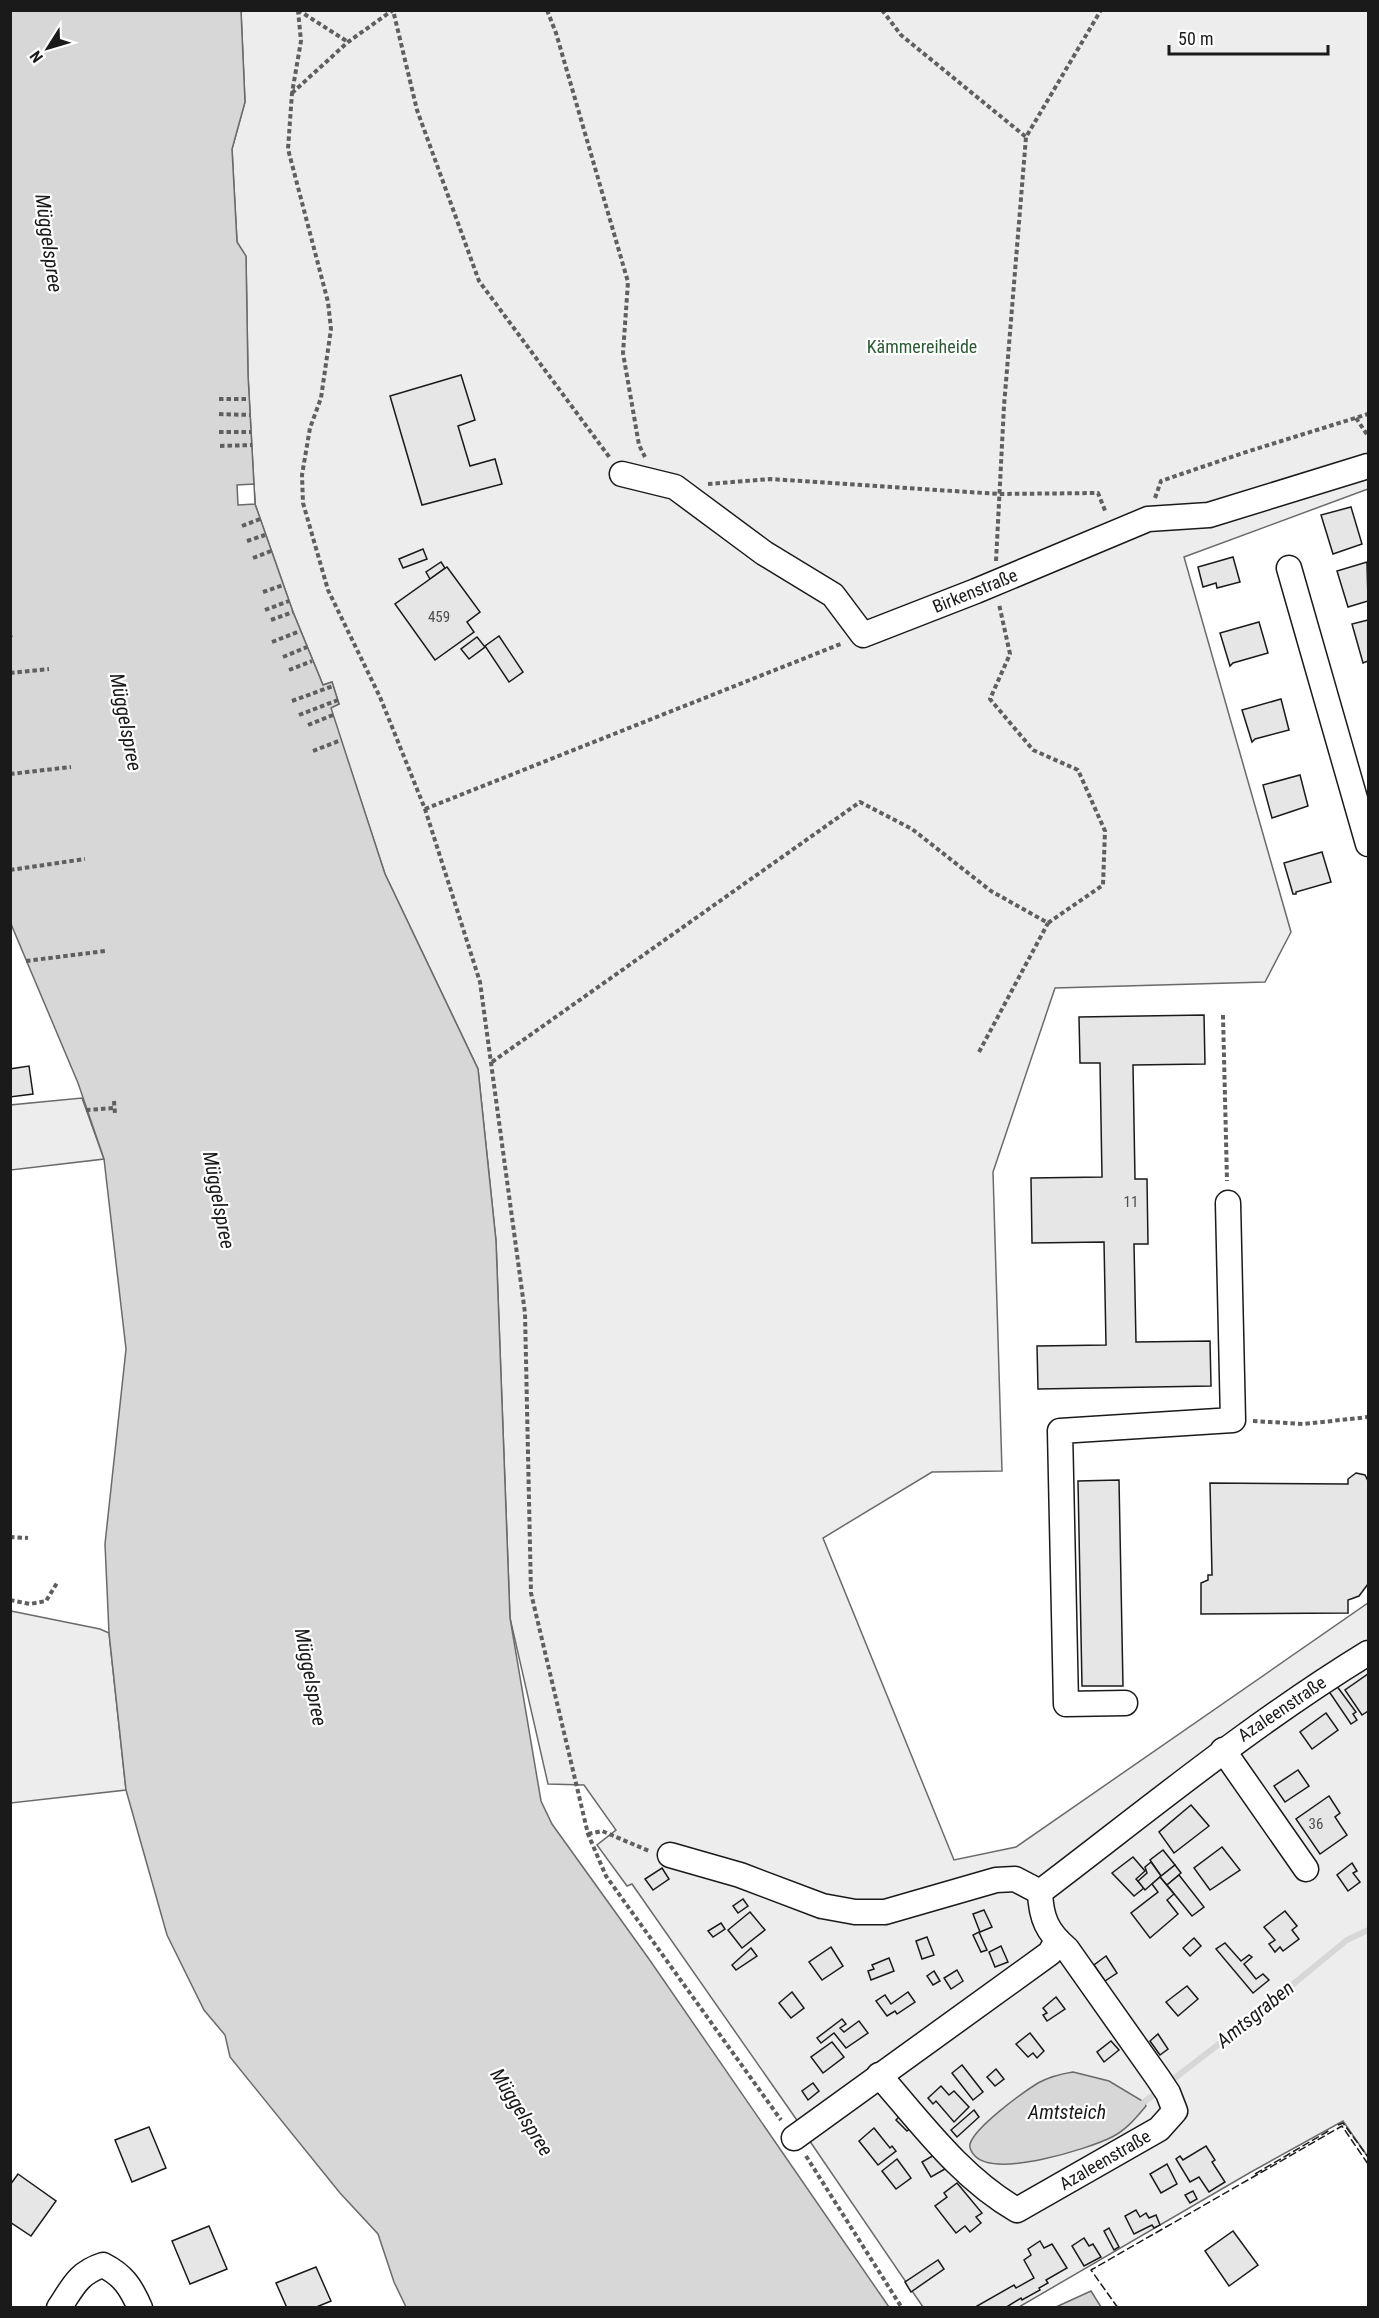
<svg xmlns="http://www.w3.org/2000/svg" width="1379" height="2318" font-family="'Roboto Condensed',sans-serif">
  <rect width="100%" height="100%" fill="#fff"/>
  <g fill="#ededed" stroke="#6a6a6a" stroke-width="1.5">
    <path d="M241,11H1368V489L1184,557L1291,932L1265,982L1055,988L993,1172L1002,1471L932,1472L823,1538L954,1860L1016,1847L1368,1603V2157L1343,2121L1251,2172L1019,2307H923L807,2137L808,2136L632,1884L627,1886L597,1845L616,1830L584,1785L548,1784L510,1618L496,1241L478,1069L385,874L330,707L339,704L332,682L323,685L293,612L255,504L248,375L246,257L237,242L232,149L245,102Z"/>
    <path d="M82,1098L104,1159L11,1170L10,1105Z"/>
    <path d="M11,1611L100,1629L109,1633L126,1790L11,1803Z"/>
  </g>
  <g fill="#d7d7d7" stroke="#6a6a6a" stroke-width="1.5">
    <path d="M10,11H241L245,102L232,149L237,242L246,256L248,375L255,504L293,612L323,685L332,682L339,704L331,708L385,874L478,1069L496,1241L510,1618L541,1801L552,1824L649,1959L889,2307H406L394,2282L378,2234L340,2193L230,2057L225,2035L204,2010L167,1935L126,1790L109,1633L105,1544L126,1349L104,1159L78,1083L11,924Z"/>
    <path d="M1073,2072L1109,2081L1144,2102L1146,2106C1136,2118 1126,2130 1112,2137C1088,2149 996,2178 975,2156C972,2153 969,2149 970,2144C975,2127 1022,2093 1038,2083C1049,2077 1060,2074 1073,2072Z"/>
    <path d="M1091,2291L1101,2307H1056Z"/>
  </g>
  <path fill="#fff" stroke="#6a6a6a" stroke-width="1.5" d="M254,484L255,504L238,505L237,485Z"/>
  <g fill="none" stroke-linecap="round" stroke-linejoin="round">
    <g stroke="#d7d7d7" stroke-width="6">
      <path d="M1167,2084L1241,2027L1347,1940L1368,1930"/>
      <path d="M1144,2102L1159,2091"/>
    </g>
  </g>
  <g fill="#e6e6e6" stroke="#1a1a1a" stroke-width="1.5">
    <path d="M461,375L475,420L458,426L470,466L495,459L502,484L422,505L390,396Z"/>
    <path d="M1351,507L1362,544L1333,554L1321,515Z"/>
    <path d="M423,549L427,559L403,568L399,559Z"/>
    <path d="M1233,557L1240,582L1217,588L1216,583L1203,587L1198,567Z"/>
    <path d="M441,562L445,568L430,579L426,572Z"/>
    <path d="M1367,562L1368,601L1348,607L1337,571Z"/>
    <path d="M447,567L480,612L467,622L474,632L435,660L395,604Z"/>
    <path d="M1368,620V661L1363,663L1352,624Z"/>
    <path d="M1259,622L1268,653L1233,663L1230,666L1220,633Z"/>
    <path d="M499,636L523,672L509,682L485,646Z"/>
    <path d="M477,637L485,647L469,659L461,649Z"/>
    <path d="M1281,699L1289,730L1255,739L1252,742L1242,710Z"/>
    <path d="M1300,775L1308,806L1272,818L1263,785Z"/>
    <path d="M1322,852L1331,882L1296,892V894H1293L1284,863Z"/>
    <path d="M1204,1015L1205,1064L1133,1065L1135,1179H1147L1148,1244H1134L1136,1342L1210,1341L1211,1386L1038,1389L1037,1346L1106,1345L1104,1242L1032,1243L1031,1178L1102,1177L1100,1063H1080L1079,1017Z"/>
    <path d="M29,1066L33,1094L10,1097V1069Z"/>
    <path d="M1356,1473L1365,1475L1368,1481V1584L1359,1596L1348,1600V1613L1201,1614V1583L1208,1580V1575H1212L1210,1483L1348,1484V1479Z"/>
    <path d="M1119,1480L1123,1686H1082L1078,1481Z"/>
    <path d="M1368,1674V1711L1362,1715L1345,1690Z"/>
    <path d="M1336,1685L1356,1712L1353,1714L1357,1720L1351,1724L1328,1690Z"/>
    <path d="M1326,1713L1338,1730L1312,1749L1300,1732Z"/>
    <path d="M1298,1770L1309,1786L1285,1802L1274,1786Z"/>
    <path d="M1329,1796L1340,1813L1335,1817L1347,1835L1320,1854L1296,1819Z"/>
    <path d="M1191,1805L1209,1826L1174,1853L1159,1832Z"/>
    <path d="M1222,1847L1240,1870L1210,1890L1194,1868Z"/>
    <path d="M1163,1850L1175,1865L1161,1876L1150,1860Z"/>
    <path d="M1133,1857L1145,1871L1136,1879L1144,1888L1134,1896L1112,1873Z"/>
    <path d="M1151,1862L1161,1876L1145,1890L1138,1881L1147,1873L1145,1867Z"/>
    <path d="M1352,1863L1357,1871L1353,1873L1360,1882L1348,1891L1337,1875Z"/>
    <path d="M1175,1865L1181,1873L1167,1885L1160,1877Z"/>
    <path d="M662,1868L669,1879L653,1890L645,1879Z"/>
    <path d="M1179,1875L1204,1907L1192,1916L1167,1885Z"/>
    <path d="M1160,1877L1174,1894L1167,1900L1178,1914L1150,1938L1131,1913L1158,1892L1152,1884Z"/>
    <path d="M743,1899L748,1906L738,1913L733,1906Z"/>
    <path d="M984,1910L992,1927L980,1932L973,1914Z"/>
    <path d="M1285,1911L1297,1926L1292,1930L1299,1939L1283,1951L1280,1947L1275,1952L1269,1944L1275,1940L1264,1927Z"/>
    <path d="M750,1912L765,1930L742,1948L728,1930Z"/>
    <path d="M721,1923L725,1929L713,1937L708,1931Z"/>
    <path d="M979,1932L987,1950L981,1952L973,1935Z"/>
    <path d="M927,1937L934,1955L922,1959L916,1941Z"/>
    <path d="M1194,1938L1201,1946L1190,1956L1183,1948Z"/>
    <path d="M1225,1943L1241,1961L1249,1955L1252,1957L1244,1964L1256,1979L1263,1974L1269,1980L1253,1993L1216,1949Z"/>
    <path d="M1001,1946L1008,1962L995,1967L989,1952Z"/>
    <path d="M831,1947L843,1966L822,1980L809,1962Z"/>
    <path d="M751,1948L757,1956L736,1970L732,1965Z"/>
    <path d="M1106,1956L1117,1973L1105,1981L1094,1965Z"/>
    <path d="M889,1958L894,1971L871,1980L868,1971L874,1969L872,1965Z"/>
    <path d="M957,1970L963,1981L951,1989L944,1978Z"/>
    <path d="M934,1971L940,1981L933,1985L927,1976Z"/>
    <path d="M1187,1986L1198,1999L1178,2016L1166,2002Z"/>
    <path d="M792,1992L804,2008L791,2018L779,2003Z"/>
    <path d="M908,1992L915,2002L897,2014L895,2011L887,2016L876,2001L885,1995L891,2004Z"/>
    <path d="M1056,1997L1065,2009L1047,2021L1043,2015L1047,2013L1043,2008Z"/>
    <path d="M842,2019L846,2024L840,2028L844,2032L859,2021L868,2033L846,2048L834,2033L821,2043L817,2038Z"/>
    <path d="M1030,2033L1044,2051L1037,2058L1033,2053L1028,2057L1016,2044Z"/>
    <path d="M1158,2034L1168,2049L1160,2055L1150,2041Z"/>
    <path d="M1111,2041L1119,2050L1104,2062L1097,2052Z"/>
    <path d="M832,2042L844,2057L823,2073L811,2057Z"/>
    <path d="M962,2065L983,2092L973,2100L952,2073Z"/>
    <path d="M996,2069L1004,2079L995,2086L987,2077Z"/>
    <path d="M813,2083L819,2091L808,2100L802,2091Z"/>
    <path d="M941,2086L949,2095L954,2091L969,2107L954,2122L936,2101L933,2104L928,2098Z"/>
    <path d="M974,2110L979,2117L957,2137L951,2130Z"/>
    <path d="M900,2116L912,2127L907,2131L896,2120Z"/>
    <path d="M149,2127L166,2168L132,2182L115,2140Z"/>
    <path d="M874,2128L890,2148L892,2146L896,2151L878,2165L859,2141Z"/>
    <path d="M1206,2146L1215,2160L1212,2162L1225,2182L1209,2192L1199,2177L1190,2182L1176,2159L1180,2156L1183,2160Z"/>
    <path d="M941,2151L952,2165L931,2177L922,2162Z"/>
    <path d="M897,2159L911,2178L896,2189L882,2171Z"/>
    <path d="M1167,2164L1177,2184L1161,2193L1150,2174Z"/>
    <path d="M18,2174L56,2201L31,2236L10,2222V2185Z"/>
    <path d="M957,2183L982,2213L976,2217L981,2223L970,2232L965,2226L956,2233L935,2206L947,2197L944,2193Z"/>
    <path d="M1193,2191L1197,2199L1190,2203L1185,2195Z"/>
    <path d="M1136,2210L1140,2217L1146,2213L1149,2218L1156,2215L1160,2225L1154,2228L1152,2225L1134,2234L1125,2216Z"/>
    <path d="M209,2226L227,2269L190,2284L172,2241Z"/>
    <path d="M1109,2228L1119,2247L1114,2250L1104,2231Z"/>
    <path d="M1233,2231L1258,2265L1229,2286L1205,2251Z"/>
    <path d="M1084,2238L1089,2246L1093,2244L1101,2257L1084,2266L1072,2246Z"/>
    <path d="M1040,2241L1044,2248L1052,2244L1067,2268L1046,2280L1048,2283L1039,2288L1040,2290L1022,2300L1021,2298L1005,2308H978L977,2306L1014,2285L1016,2288L1034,2278L1024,2260L1031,2255L1028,2249Z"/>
    <path d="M938,2260L944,2269L911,2292L905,2282Z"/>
    <path d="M316,2267L331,2301L314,2308H287L276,2283Z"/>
  </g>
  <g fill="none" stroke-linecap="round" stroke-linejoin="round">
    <defs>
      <g id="minor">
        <path d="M622,474L675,487L764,553L833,595L863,635L976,591L1148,519L1209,515L1368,466"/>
        <path d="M1289,568L1368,844"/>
        <path d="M1125,1703L1066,1704L1060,1431L1233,1420L1228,1203"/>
        <path d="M1223,1750L1306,1869"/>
        <path d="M670,1855L740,1875L822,1906L855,1912H885L996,1880L1015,1879L1040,1892"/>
        <path d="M1040,1892C1148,1810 1252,1724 1368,1653"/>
        <path d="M879,2075C921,2123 961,2178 1017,2210L1159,2129L1175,2111L1168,2093L1158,2078L1067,1949C1047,1932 1041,1918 1040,1892"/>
        <path d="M794,2138L1050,1953L1057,1940"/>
        <path d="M59,2308C73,2287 78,2273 103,2265C123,2275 131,2287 140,2308"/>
      </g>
    </defs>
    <use href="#minor" stroke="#1a1a1a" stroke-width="27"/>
    <g stroke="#5f5f5f" stroke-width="4" stroke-dasharray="4.5 3" stroke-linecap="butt">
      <path d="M298,10L301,41L292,93L288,149L328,302L331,329L321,398L310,428L302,475L303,503L328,590L380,697L425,809L480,982L525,1313L531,1593L588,1834L606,1876L781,2120"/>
      <path d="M298,10L348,42"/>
      <path d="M547,10L556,33L628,282L623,353L639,445L645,457"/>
      <path d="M882,10L901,35L1026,137"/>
      <path d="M292,93L348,42L393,10L417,110L479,281L610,458"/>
      <path d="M219,399H249"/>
      <path d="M219,414L250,415"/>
      <path d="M1356,418L1368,436"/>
      <path d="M219,432H251"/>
      <path d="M220,446L252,445"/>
      <path d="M708,484L770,479L999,494L1098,493L1106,513"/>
      <path d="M1155,498L1161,481L1243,453L1368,414"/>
      <path d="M242,526L260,519"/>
      <path d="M247,541L265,535"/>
      <path d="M253,558L271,551"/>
      <path d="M996,561L1004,406L1026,137L1101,10"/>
      <path d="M263,592L283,585"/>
      <path d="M265,610L289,601"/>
      <path d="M271,620L293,612"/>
      <path d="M10,636L12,635"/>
      <path d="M272,642L300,631"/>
      <path d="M283,657L307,647"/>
      <path d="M289,670L312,661"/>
      <path d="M10,673L49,669"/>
      <path d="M292,701L333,686"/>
      <path d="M299,715L338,700"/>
      <path d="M308,725L333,715"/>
      <path d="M313,751L341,740"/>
      <path d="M10,774L71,767"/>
      <path d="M425,809L843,643"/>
      <path d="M10,870L85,859"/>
      <path d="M26,961L105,951"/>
      <path d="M1223,1015L1227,1181"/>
      <path d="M979,1052L1048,923"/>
      <path d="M492,1062L860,802L912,829L991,891L1048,923L1103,885L1105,831L1078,770L1033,750L990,699L1010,654L999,604"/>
      <path d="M114,1101L115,1114"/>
      <path d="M86,1110L114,1108"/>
      <path d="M1253,1421L1304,1424L1368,1417"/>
      <path d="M10,1537L28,1538"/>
      <path d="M10,1600L30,1604L46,1601L57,1583"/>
      <path d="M588,1834L602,1831L649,1851"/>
      <path d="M806,2156L902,2308"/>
    </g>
    <use href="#minor" stroke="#fff" stroke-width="24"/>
    <g stroke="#1a1a1a" stroke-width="1.5" stroke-dasharray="8 3" stroke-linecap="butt">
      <path d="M1338,2125L1343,2123L1368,2157"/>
      <path d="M1255,2174L1330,2130"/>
      <path d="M1118,2308L1091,2270L1342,2126L1368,2164"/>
    </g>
  </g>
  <g text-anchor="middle" stroke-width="4.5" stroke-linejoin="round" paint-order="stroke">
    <g font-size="15" fill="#4d4d4d">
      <text x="439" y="622">459</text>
      <text x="1131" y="1207">11</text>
      <text x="1316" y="1829">36</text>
    </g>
    <g font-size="18" fill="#2b5a34" stroke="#fff">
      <text x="922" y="353">Kämmereiheide</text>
    </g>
    <g font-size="18" fill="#1a1a1a" stroke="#fff">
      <text transform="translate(975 591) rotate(-22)" y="6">Birkenstraße</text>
      <text transform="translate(1282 1709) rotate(-34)" y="6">Azaleenstraße</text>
      <text transform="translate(1105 2160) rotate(-30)" y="6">Azaleenstraße</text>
    </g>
    <g font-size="20" font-style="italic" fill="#1a1a1a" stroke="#fff">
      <text transform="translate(49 243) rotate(82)" y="7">Müggelspree</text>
      <text transform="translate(126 722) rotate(79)" y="7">Müggelspree</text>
      <text transform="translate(219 1200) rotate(79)" y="7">Müggelspree</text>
      <text transform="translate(311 1677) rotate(79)" y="7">Müggelspree</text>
      <text transform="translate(1255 2014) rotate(-39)" y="7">Amtsgraben</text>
      <text transform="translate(522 2112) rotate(58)" y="7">Müggelspree</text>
      <text x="1067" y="2119">Amtsteich</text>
    </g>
  </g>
  <rect width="1379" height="2318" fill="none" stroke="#1a1a1a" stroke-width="24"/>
  <g transform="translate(48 48) rotate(233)" stroke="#ffffff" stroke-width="4.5" paint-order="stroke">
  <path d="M0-4.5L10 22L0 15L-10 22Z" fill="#1a1a1a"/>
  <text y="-9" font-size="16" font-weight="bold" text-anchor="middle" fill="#1a1a1a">N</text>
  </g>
  <path d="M1169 45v9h159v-9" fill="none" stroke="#1a1a1a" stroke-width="3"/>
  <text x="1178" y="45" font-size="18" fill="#1a1a1a" stroke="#ffffff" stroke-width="4.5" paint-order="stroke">50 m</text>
</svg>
